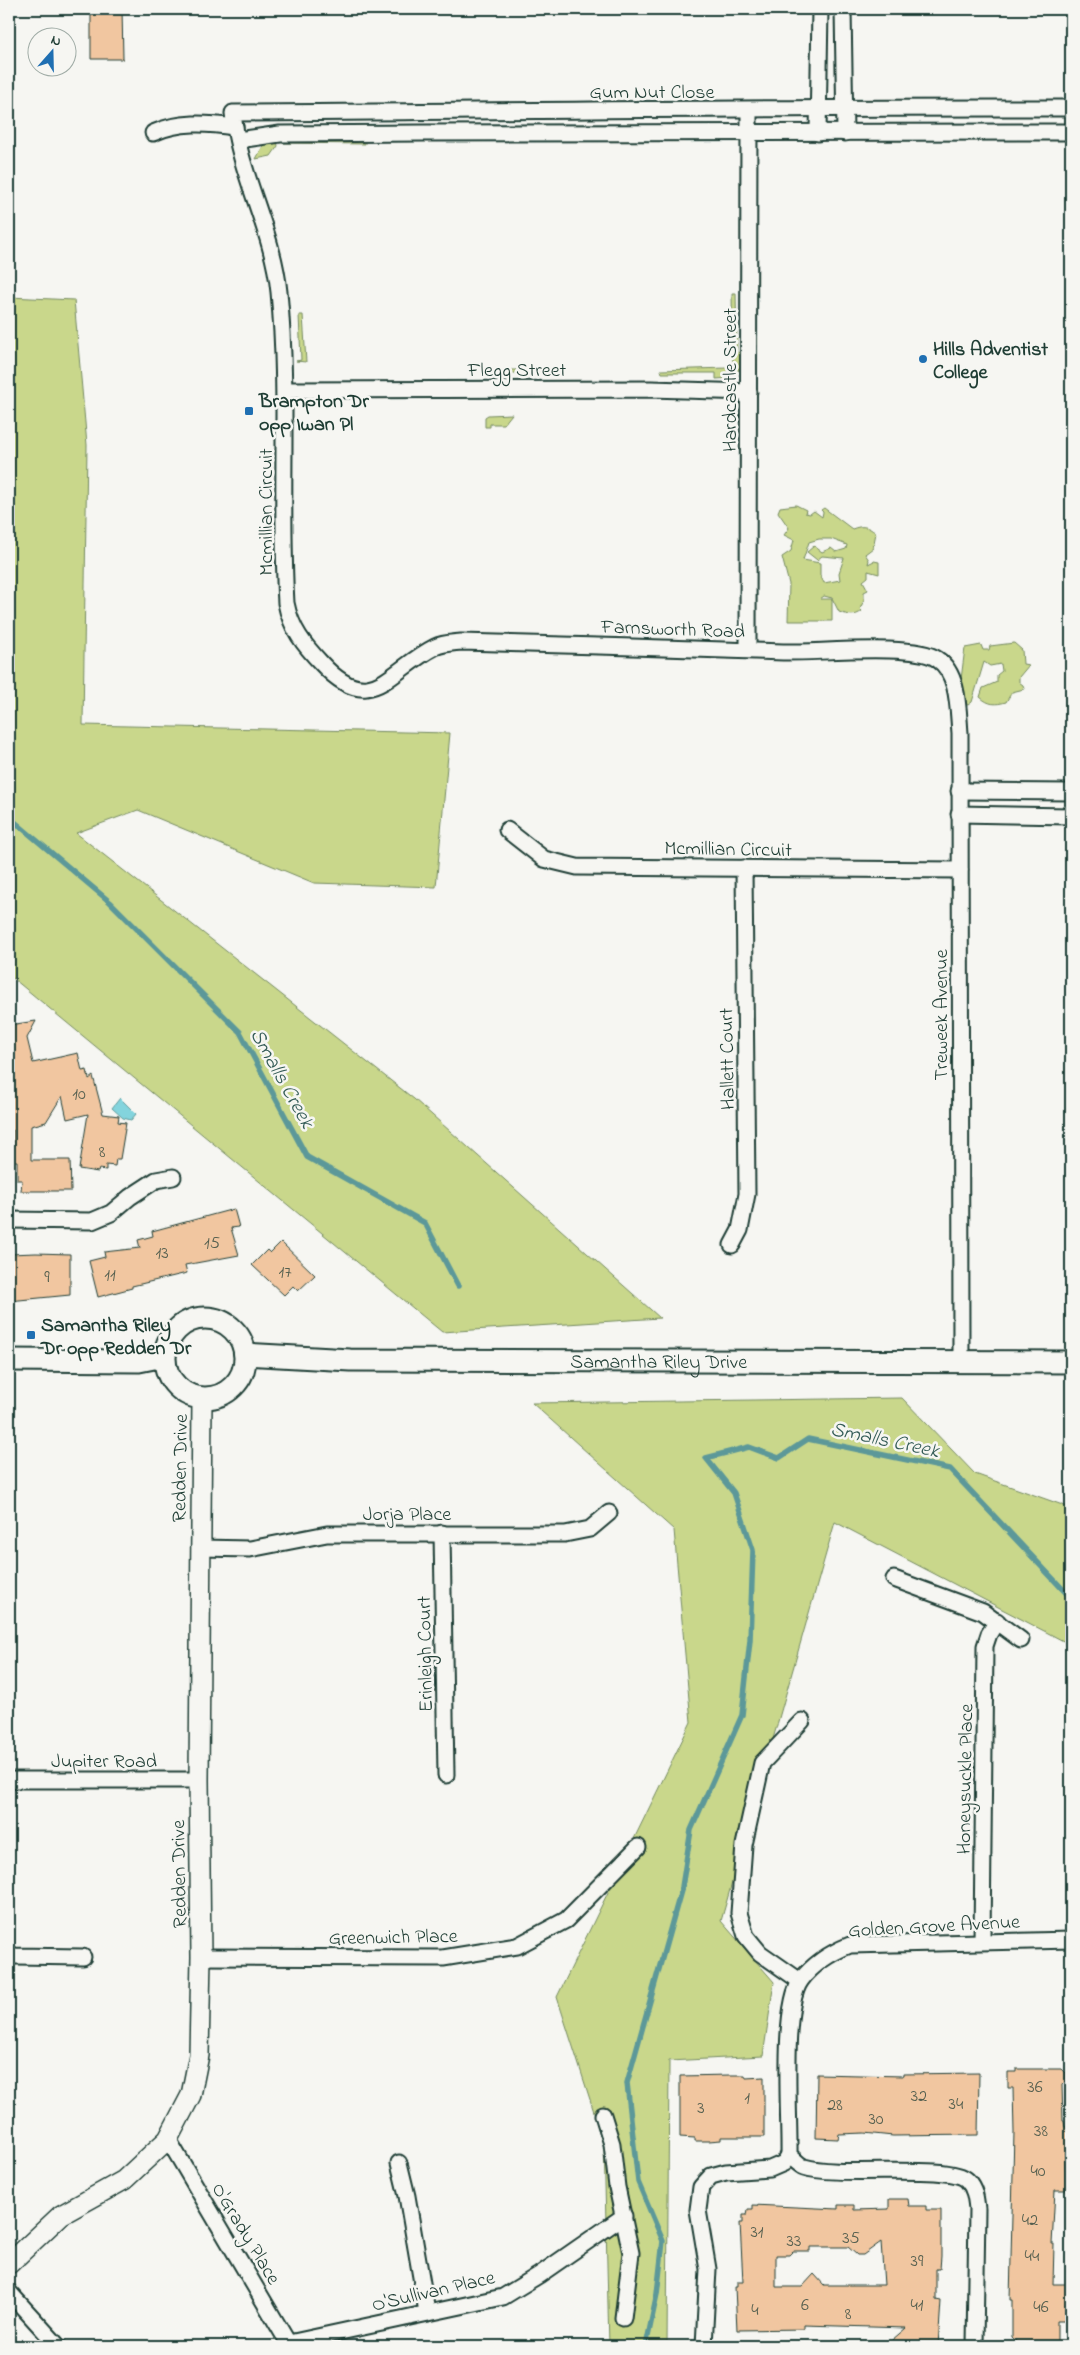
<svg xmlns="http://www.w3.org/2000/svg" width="1080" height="2355" font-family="'Indie Flower',sans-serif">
  <rect width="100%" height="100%" fill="#f6f6f2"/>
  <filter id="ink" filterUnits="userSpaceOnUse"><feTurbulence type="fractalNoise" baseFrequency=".02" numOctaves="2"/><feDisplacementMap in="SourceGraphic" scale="10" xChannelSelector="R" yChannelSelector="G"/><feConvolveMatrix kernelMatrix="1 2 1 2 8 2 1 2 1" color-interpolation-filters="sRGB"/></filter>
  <g filter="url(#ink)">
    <g fill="#c9d78b" stroke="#748a60" fill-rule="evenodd">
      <path d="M277,140L278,146L271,156L256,159L263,146Z"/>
      <path d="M284,140L365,141V144L282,143Z"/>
      <path d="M732,293H736L737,352L742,353L739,369L736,374L730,366L733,364Z"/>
      <path d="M9,297L74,300L87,445L83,725L450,733L436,887L314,883L138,810L76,833L414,1099L660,1318L442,1332L9,975Z"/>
      <path d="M299,315H303L306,362L296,361L301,360Z"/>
      <path d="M727,368L731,378L716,379V373H662L661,370Z"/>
      <path d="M504,370H561L560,373H507Z"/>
      <path d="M512,414L504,424H490V427H485V417L488,415Z"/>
      <path d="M796,505L806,510L805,513L810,514L814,511L822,517L823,512L821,510L824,508L852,529C863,525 867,526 876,533L873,548L865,554L869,560L868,564L874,561L879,562V574L868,571V577L863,581L868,590L864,592V600L860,609L862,611C855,617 848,615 839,612L832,598L824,596L820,599H832V621H788L789,584L782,557L791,551L794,540L784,535L789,528L778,512L780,507ZM819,539H831L847,545L846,549L836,552L831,548L822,552L814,546L807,552L817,560L822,556L844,558L839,573L840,580L824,583L820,575V563L803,560L809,542Z"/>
      <path d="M1014,643L1022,650L1023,664L1029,665L1019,677V682L1023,685L1024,689L1012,692L1006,702C995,705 989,705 980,697L983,688L997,682V675L1002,671L1001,664L990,666L984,662L972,702L968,705L961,703L959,695L965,648L981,645L983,650H989L990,646Z"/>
      <path d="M902,1398L975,1474L1071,1508V1645L835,1522L721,1921L774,1982L763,2056L669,2061L667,2346H609L604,2143L557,1997L691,1722L674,1530L532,1403Z"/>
    </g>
    <path fill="#83d4dd" stroke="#5b9899" d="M120,1098L136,1114L131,1120L123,1118L112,1108Z"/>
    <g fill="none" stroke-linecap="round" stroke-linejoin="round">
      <g stroke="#5b9899" stroke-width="5.5">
        <path d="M9,817L110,902L240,1032L307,1157L425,1223L458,1286"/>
        <path d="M646,2346L657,2294L663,2241L638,2182L627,2083L682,1887L691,1830L742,1715L750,1640L753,1550L734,1493L706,1458L749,1447L779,1458L808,1439L950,1469L1071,1598"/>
      </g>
    </g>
    <g fill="#f1c6a0" stroke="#1f3d34" fill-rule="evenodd">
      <path d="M91,9H122L123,59H91Z"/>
      <path d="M36,1021L27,1038L33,1063L78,1053L82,1071L87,1070L89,1079L93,1076L103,1114L119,1116L118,1122L126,1123L120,1159H116L115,1166L106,1165V1170L99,1169L98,1172L79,1169L88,1114L67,1119L62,1096L46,1122L31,1126V1160H70L71,1191H21L22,1180H17V1161H13V1130L9,1131V1025Z"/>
      <path d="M234,1209L239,1227L231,1228L239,1255L185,1265L187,1273L132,1286V1288L98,1297L89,1261L105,1257L104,1252L140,1248L138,1240L153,1236L152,1231Z"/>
      <path d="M281,1242L315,1275L298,1291L293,1286L284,1295L252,1265L267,1250L270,1253Z"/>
      <path d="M36,1253L70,1254V1295L9,1301V1254Z"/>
      <path d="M1016,2069H1062L1066,2073V2081L1062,2085L1063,2121H1064L1065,2127H1071V2148L1065,2153L1066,2190H1055L1052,2244H1054L1053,2284H1067V2301H1071V2321H1057V2346H1016V2341L1012,2337V2300H1010L1014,2132L1013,2088H1008V2072H1016Z"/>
      <path d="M979,2073L978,2135L893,2136L864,2133L839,2134L838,2139L816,2138L817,2074L903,2076V2074Z"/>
      <path d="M730,2075H745L746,2078L764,2077V2137H721V2140L709,2141H695V2138L680,2137V2076Z"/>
      <path d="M889,2199H908L909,2206H926V2210H941V2256L940,2269H936V2300L941,2301L938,2346H885L906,2328L804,2325V2329L737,2330L735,2287H737V2282H743L740,2223H743V2215H747L748,2209H753V2205L838,2209V2205H854V2210L889,2209ZM881,2242L884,2285H824L814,2274L802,2287H776V2255H789L793,2251H810V2247H848L857,2255H863Z"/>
    </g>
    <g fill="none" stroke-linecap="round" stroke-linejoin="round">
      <defs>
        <g id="minor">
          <path d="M843,9L845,133"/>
          <path d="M153,133C179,121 207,123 235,127"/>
          <path d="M818,133L820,9"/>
          <path d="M238,140L280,134L423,133L1071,132"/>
          <path d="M285,390L651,389L749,392"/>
          <path d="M748,650L749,110"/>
          <path d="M959,791L1071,792"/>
          <path d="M959,814L1071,816"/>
          <path d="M507,830L544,859L577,867L960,870"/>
          <path d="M9,1220L92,1221L111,1213L130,1197L156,1180L173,1177"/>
          <path d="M732,1245L740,1230L747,1194L744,868"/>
          <path d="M961,1363L960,733C958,710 959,673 937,659C914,643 817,653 783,652C676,648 568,645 461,642C452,643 443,643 435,647C389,670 371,717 322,664C304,645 291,629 286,603C280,499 289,396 279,292C273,230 239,174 233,113C513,111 792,107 1071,108"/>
          <path d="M442,1533L446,1775"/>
          <path d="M201,1548L250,1549L327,1534H565L590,1529L609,1513"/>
          <path d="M894,1579L983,1612L1021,1640"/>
          <path d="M9,1780H199"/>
          <path d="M982,1941L985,1646L989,1634L997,1621"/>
          <path d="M9,1954L15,1956L83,1957"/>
          <path d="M201,1957L443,1958L517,1946L566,1920L638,1847"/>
          <path d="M800,1981L760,1953L746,1936L739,1913L744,1845L762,1763L802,1721"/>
          <path d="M603,2115L612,2144L617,2187L631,2253L623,2318"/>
          <path d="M168,2139L290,2346"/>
          <path d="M399,2163L407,2196L427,2312"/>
          <path d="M9,2292L58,2346"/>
          <path d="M289,2343L503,2297L539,2275L624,2216"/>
          <path d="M704,2346L708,2269L698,2210L701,2187L711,2176L726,2172L770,2169L784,2163L789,2155"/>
          <path d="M975,2346L977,2209C976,2199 975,2188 967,2180C950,2163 838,2178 804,2167C799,2165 794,2159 789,2155C790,2118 781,2007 801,1980C814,1963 830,1953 850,1945L1071,1940"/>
        </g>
        <path id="tertiary" d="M9,2264L61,2215L124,2180L168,2139L191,2095L199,2055L201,1957L199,1780L202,1398"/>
        <g id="secondary">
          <circle cx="205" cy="1358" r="40"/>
          <path id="s1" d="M245,1354L350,1360L1071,1362"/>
          <path d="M9,1360L139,1361L164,1356"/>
        </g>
      </defs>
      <use href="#minor" stroke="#1f3d34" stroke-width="19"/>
      <use href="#tertiary" stroke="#1f3d34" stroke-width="22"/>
      <use href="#secondary" stroke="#1f3d34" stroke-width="25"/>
      <use href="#minor" stroke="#f6f6f2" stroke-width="15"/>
      <use href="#tertiary" stroke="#f6f6f2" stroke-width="19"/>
      <use href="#secondary" stroke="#f6f6f2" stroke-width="21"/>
    </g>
  </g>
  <g fill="#1f6fb2" stroke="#f6f6f2" stroke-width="2">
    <circle cx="923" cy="359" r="5"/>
    <rect x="244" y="406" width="10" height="10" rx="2.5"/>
    <rect x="26" y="1330" width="10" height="10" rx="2.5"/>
  </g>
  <g text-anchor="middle" stroke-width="5" stroke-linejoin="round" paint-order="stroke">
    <g font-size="18" fill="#545f4f">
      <text x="79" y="1099">10</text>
      <text x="102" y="1157">8</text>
      <text x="212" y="1248">15</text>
      <text x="162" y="1258">13</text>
      <text x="285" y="1277">17</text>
      <text x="110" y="1280">11</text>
      <text x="47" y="1282">9</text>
      <text x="1035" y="2092">36</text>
      <text x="919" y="2101">32</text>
      <text x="747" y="2103">1</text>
      <text x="956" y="2109">34</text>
      <text x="835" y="2110">28</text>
      <text x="701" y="2113">3</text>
      <text x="876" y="2124">30</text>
      <text x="1041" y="2136">38</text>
      <text x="1038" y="2176">40</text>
      <text x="1030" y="2225">42</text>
      <text x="757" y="2237">31</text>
      <text x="851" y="2243">35</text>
      <text x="794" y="2246">33</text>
      <text x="1032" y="2261">44</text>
      <text x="917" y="2266">39</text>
      <text x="805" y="2310">6</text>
      <text x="917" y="2310">41</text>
      <text x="1041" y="2312">46</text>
      <text x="755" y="2315">4</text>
      <text x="848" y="2319">8</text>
    </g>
    <g font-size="20" fill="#1f3d34" stroke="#f6f6f2">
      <text x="652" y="98">Gum Nut Close</text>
      <text x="517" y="376">Flegg Street</text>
      <text transform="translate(729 380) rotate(-90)" y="7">Hardcastle Street</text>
      <text transform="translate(265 512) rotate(-90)" y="7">Mcmillian Circuit</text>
      <text transform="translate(673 628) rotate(2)" y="7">Farnsworth Road</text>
      <text transform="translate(728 848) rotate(1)" y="7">Mcmillian Circuit</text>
      <text transform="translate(940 1015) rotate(-90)" y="7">Treweek Avenue</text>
      <text transform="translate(726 1059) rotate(-91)" y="7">Hallett Court</text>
      <text dy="7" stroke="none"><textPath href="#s1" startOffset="414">Samantha Riley Drive</textPath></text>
      <text transform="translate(179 1468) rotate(-89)" y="7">Redden Drive</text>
      <text x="407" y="1520">Jorja Place</text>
      <text transform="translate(424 1654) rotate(-91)" y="7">Erinleigh Court</text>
      <text x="104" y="1767">Jupiter Road</text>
      <text transform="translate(964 1779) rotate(-89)" y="7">Honeysuckle Place</text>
      <text transform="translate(178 1874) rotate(-91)" y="7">Redden Drive</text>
      <text transform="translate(934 1925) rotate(-3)" y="7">Golden Grove Avenue</text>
      <text transform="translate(393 1936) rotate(-1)" y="7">Greenwich Place</text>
      <text transform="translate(247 2233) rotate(59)" y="7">O'Grady Place</text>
      <text transform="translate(433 2290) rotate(-13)" y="7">O'Sullivan Place</text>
    </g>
    <g font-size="20" font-weight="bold" fill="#1f3d34" stroke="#f6f6f2" text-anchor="start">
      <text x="933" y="355">Hills Adventist<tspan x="933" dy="23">College</tspan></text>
      <text x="259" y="407">Brampton Dr<tspan x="259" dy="23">opp Iwan Pl</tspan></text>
      <text x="41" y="1331">Samantha Riley<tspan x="41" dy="23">Dr opp Redden Dr</tspan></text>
    </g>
    <g font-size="21" font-style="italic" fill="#335b56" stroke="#f6f6f2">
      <text transform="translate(283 1078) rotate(61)" y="7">Smalls Creek</text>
      <text transform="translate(885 1439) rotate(12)" y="7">Smalls Creek</text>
    </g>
  </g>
  <rect width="1080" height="2355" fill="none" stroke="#f6f6f2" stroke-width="30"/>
  <rect x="15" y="15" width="1050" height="2325" fill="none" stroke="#1f3d34" stroke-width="2" filter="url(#ink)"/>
  <g transform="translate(52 52) rotate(20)"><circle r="24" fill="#f6f6f2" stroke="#a0aca6"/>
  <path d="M0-4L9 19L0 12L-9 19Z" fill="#1f6fb2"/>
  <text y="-8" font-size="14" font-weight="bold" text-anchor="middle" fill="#1f3d34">N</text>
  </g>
</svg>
